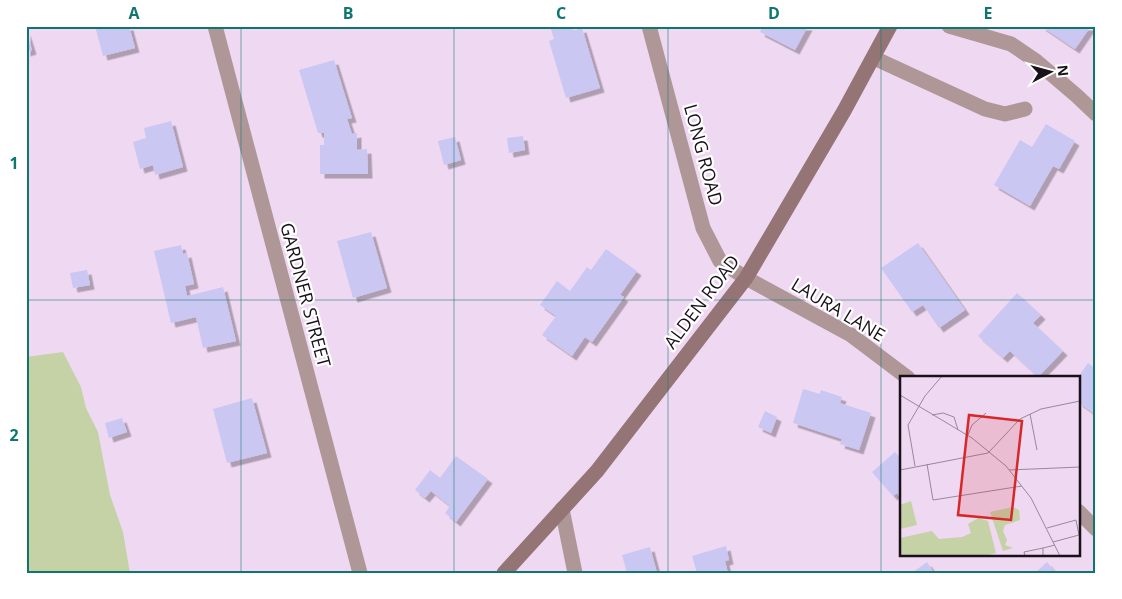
<svg xmlns="http://www.w3.org/2000/svg" width="1122" height="599" font-family="'Open Sans',sans-serif">
  <defs>
    <filter id="shadow"><feDropShadow dx="4.5" dy="4.5" stdDeviation="0" flood-color="#0004"/></filter>
  </defs>
  <rect width="100%" height="100%" fill="#efd8f1"/>
  <path fill="#c5d2a6" d="M63,352L81,387L86,408L98,432L110,495L123,532L130,573H26V357Z"/>
  <g fill="#cbc7f3" filter="url(#shadow)">
    <path d="M95,26H129L135,48L103,56Z"/>
    <path d="M550,26H572L573,31L582,28L600,88L566,98L549,41L554,39Z"/>
    <path d="M763,26H808L795,50L760,32Z"/>
    <path d="M1041,26H1091L1075,49Z"/>
    <path d="M26,31L32,50L26,52Z"/>
    <path d="M334,60L352,118L347,119L352,134L357,133V150L367,149L368,174H320V145H324V133H318L299,70Z"/>
    <path d="M171,121L183,167L155,175L153,165L140,169L133,142L146,138L144,128Z"/>
    <path d="M1046,124L1075,141L1059,169L1053,166L1030,206L994,185L1020,140L1032,147Z"/>
    <path d="M523,136L525,150L509,153L507,138Z"/>
    <path d="M455,137L461,160L444,165L438,141Z"/>
    <path d="M371,232L387,288L353,298L337,241Z"/>
    <path d="M918,243L965,310L939,328L923,305L912,312L881,268Z"/>
    <path d="M181,245L183,254L187,253L194,284L185,286L187,296L223,287L236,341L203,348L196,317L171,323L154,251Z"/>
    <path d="M606,249L637,271L620,295L624,297L592,342L585,337L572,356L542,335L556,316L540,305L557,281L570,291L587,267L591,270Z"/>
    <path d="M87,270L90,285L73,288L70,273Z"/>
    <path d="M1017,293L1041,315L1033,323L1063,351L1038,377L1010,351L1003,358L978,336Z"/>
    <path d="M1088,363L1096,369V415L1078,402V377Z"/>
    <path d="M803,389L820,394L821,390L842,397L840,403L871,413L859,450L840,444L842,439L793,423Z"/>
    <path d="M252,398L267,453L227,463L213,409Z"/>
    <path d="M765,411L777,417L771,433L758,427Z"/>
    <path d="M122,418L127,432L109,438L105,423Z"/>
    <path d="M895,452L901,458V498L897,493L893,496L872,472Z"/>
    <path d="M456,456L488,479L456,522L445,513L450,506L431,491L425,498L415,490L430,470L440,478Z"/>
    <path d="M726,546L729,560L725,561L728,573H697L692,556Z"/>
    <path d="M650,547L657,573H627L622,555Z"/>
    <path d="M927,562L934,573H912Z"/>
    <path d="M1047,562L1056,573H1035Z"/>
  </g>
  <g fill="none" stroke-linecap="round" stroke-linejoin="round">
    <g stroke="#af9798" stroke-width="15">
      <path d="M949,26L1011,44L1036,61L1077,96L1096,114"/>
      <path d="M874,58L985,109L1005,114L1025,109"/>
    </g>
    <g stroke="#af9798" stroke-width="15">
      <path d="M215,26L360,573"/>
      <path d="M649,26L703,228L720,261L746,278L851,335L908,378"/>
      <path d="M562,509L575,573"/>
      <path d="M1078,511L1096,529"/>
    </g>
    <path stroke="#957475" stroke-width="15" d="M504,573L597,471L746,278L844,111L890,26"/>
  </g>
  <path fill="none" stroke="#0f766e" stroke-width="1" stroke-opacity="0.55" d="M241,26V573M454,26V573M668,26V573M881,26V573M26,300H1096"/>
  <g text-anchor="middle" stroke-width="4.5" stroke-linejoin="round" paint-order="stroke">
    <g font-size="18" fill="#19111a" stroke="#fff">
      <text transform="translate(703 155) rotate(75)" y="6">LONG ROAD</text>
      <text transform="translate(305 295) rotate(75)" y="6">GARDNER STREET</text>
      <text transform="translate(702 302) rotate(-53)" y="6">ALDEN ROAD</text>
      <text transform="translate(838 310) rotate(31)" y="6">LAURA LANE</text>
    </g>
  </g>
  <g transform="translate(900 376)">
    <rect width="180" height="180" fill="#efd8f1"/>
    <path d="M11,125L17,149L0,153V129ZM113,131L119,134L120,144L105,149L103,155L107,164L105,169L113,172L103,175L90,136ZM78,142L88,145L96,177L85,180H0V162L32,155L39,163L62,161L71,157L68,148Z" fill="#c5d2a6"/>
    <path fill="none" stroke="#99889b" stroke-width="1" d="M0,19L72,62L106,90L131,122L160,180M130,38L137,74M32,39L43,37L54,41L58,54M68,59L72,49L86,37M27,88L33,124L122,110M15,90L8,49L25,20L42,0M0,94L88,77L120,43L141,33L180,25M109,94L180,91M147,152L176,144L179,159L153,166M125,180L124,176L143,172M143,180V172L155,169"/>
    <path fill="#d62828" fill-opacity="0.15" stroke="#d62828" stroke-width="2.5" d="M69,39L122,45L111,144L58,139Z"/>
    <rect width="180" height="180" fill="none" stroke="#19111a" stroke-width="2.5"/>
  </g>
  <rect width="1122" height="599" fill="none" stroke="#ffffff" stroke-width="55"/>
  <g transform="translate(1050 72) rotate(84)" stroke="#ffffff" stroke-width="4" paint-order="stroke">
  <path d="M0-4L9 19L0 12L-9 19Z" fill="#19111a"/>
  <text y="-8" font-size="14" font-weight="bold" text-anchor="middle" fill="#19111a">N</text>
  </g>
  <rect x="28" y="28" width="1066" height="544" fill="none" stroke="#0f766e" stroke-width="2"/>
  <g font-size="16" text-anchor="middle" font-weight="bold" fill="#0f766e">
    <text x="134" y="19">A</text>
    <text x="348" y="19">B</text>
    <text x="561" y="19">C</text>
    <text x="774" y="19">D</text>
    <text x="988" y="19">E</text>
    <text x="14" y="169">1</text>
    <text x="14" y="441">2</text>
  </g>
</svg>
